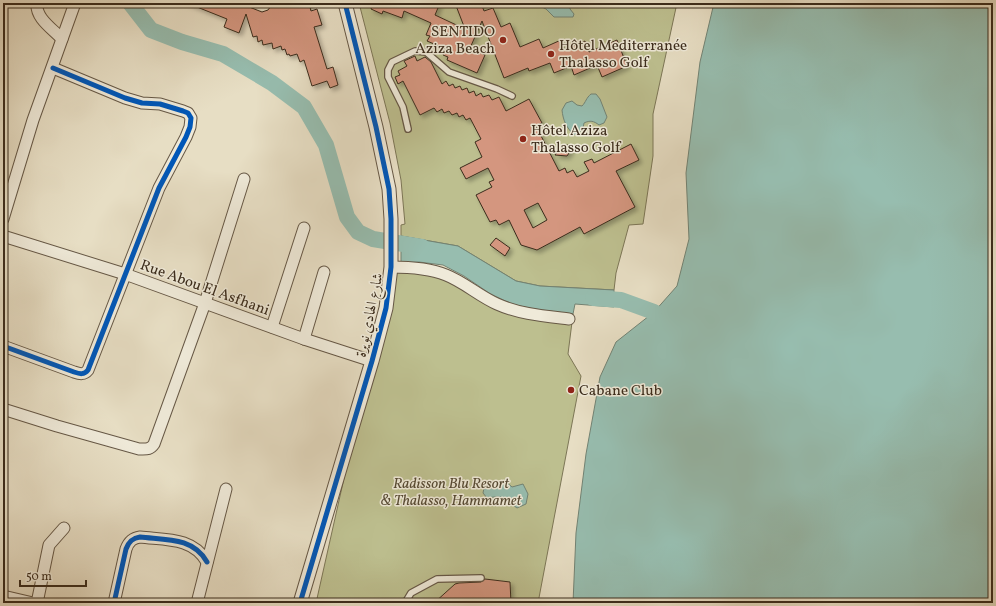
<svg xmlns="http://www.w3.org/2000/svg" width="996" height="606" font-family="Vollkorn,Amiri,serif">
  <defs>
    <filter id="shadow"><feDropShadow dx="3" dy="3" stdDeviation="2" flood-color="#0004"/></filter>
  </defs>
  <rect width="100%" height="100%" fill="#e7dec4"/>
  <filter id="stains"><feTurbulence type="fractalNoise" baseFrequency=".005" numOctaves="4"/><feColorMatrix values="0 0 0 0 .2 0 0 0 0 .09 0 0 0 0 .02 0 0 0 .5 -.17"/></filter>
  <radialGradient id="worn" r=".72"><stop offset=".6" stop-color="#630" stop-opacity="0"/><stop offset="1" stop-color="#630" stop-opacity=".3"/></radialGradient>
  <g fill="#bdbf8f" stroke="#7c7656">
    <path d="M359,3H677L653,114V156L643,224L629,225L616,273L614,290L540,286L516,281L458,246L401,236V225L405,224L401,180L390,123Z"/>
    <path d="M419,267L510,307L573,314L568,354L581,376L538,603H316L391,269Z"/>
  </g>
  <g fill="#97bdaf" stroke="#728374">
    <path d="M534,3H570V9L574,14L573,17H554L546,9Z"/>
    <path d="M714,3H993V603H573L576,533L586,454L600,377L616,342L654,312L677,286L689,239L686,173L700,62Z"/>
    <path d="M591,94H596L600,99L607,117L604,123L599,125C594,121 590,120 584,123L583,128L579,133L574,135C566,127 563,120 562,110L566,103L572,101L577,105L582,106C586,102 586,98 591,94Z"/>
    <path d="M401,236L458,246L516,281L540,286L614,290V307L575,304L573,314L534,309L511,304L489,293L464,276L443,265L419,262L401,263Z"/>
    <path d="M504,480L512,487L523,484L528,494L526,504L517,508C503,498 505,495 487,498L483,493L484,488H496Z"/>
  </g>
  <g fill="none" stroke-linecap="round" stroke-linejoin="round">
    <g stroke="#97bdaf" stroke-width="16">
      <path d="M130,3L151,30L182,42L223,54L272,83L304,107L326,145L347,217L358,232L373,239L422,247"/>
      <path d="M593,298L621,300L654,312"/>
    </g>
  </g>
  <g fill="#d4967f" stroke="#3b2c1c" fill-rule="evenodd" filter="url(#shadow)">
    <path d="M187,3H239L262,12L268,10L273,3H309L311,11L317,9L322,25L314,27L327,69L333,67L338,85L330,88L327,81L312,86L304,60L300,62L297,54L290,56L289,54L287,55L285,49L282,50L281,46L273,49L272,43L263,45L262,40L258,42L257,36L253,37L246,14L239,33L224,27L227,19Z"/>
    <path d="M373,3H440L435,15L465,29L455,3H481L484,11L493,8L501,27L510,23L520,47L539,39L543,48L561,40L564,50L585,41L589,52L617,40L627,66L602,77L597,65L574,75L571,66L554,73L550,63L529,71L528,68L504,78L482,21L470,48L485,55L477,73L447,60L448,57L443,55L446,49L427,41L430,36L426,35L431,23L404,11L402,18L383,11L382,14L371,9Z"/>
    <path d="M415,56L417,61L425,57L431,62L442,84L446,81L449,86L453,84L455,88L460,86L462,90L467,88L469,93L474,91L476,96L481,93L483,97L489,95L492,100L499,97L506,111L529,99L542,123L536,126L559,171L565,168L567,173L573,170L577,177L589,171L584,162L592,159L594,163L631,144L639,160L616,171L635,207L584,234L580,227L537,250L521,245L509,220L499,225L496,220L490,222L476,195L492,187L489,182L494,180L488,168L466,179L460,168L482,157L475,142L481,139L470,118L466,120L463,115L459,117L457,113L452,115L449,111L444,113L442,109L437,112L434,108L420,115L403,81L398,84L395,77L400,75L398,71L407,66L404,61ZM538,203L547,220L533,228L524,210Z"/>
    <path d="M562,145H568L571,150L567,156L555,155Z"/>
    <path d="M496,238L510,248L505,256L490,245Z"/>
    <path d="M485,579L510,582L511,603H434L455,584L459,583L481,582Z"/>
  </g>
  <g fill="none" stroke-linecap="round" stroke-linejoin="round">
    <defs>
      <g id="service">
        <path d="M408,129L403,107L388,77V70L392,62L415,51L426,52L449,72L497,89L512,96"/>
        <path d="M405,603L411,593L437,579L481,578"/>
      </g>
      <g id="minor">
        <path d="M37,3C35,18 53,29 62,39"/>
        <path d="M3,219L33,120L75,3"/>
        <path d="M3,236L125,274L304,339L372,361"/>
        <path d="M391,267C409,267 429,268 446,275C464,282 479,296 497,304C519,314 544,316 569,319"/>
        <path d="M272,327L304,228"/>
        <path d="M304,339L324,272"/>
        <path d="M3,346L74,372C80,374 84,375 88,370L159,188L186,137L190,127L191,118L188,113L183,111L160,104L142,103L125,98L53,68"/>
        <path d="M3,409L57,426L139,449C146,449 150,450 154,444L205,303L244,179"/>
        <path d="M3,596L33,603"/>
        <path d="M37,603L49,545L64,528"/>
        <path d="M114,603L126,549C129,541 133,538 140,537C165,540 193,537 207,562"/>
        <path d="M197,603L226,489"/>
      </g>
      <path id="tertiary" d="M300,603L372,361L386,308L391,267V219L389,189L376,127L345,3"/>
    </defs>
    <use href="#service" stroke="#665846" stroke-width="8"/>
    <use href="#minor" stroke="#665846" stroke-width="13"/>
    <use href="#tertiary" stroke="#665846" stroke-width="15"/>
    <use href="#service" stroke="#efead9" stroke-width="5.5"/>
    <use href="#minor" stroke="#efead9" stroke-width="11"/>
    <use href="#tertiary" stroke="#efead9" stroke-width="13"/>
    <defs>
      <g id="cycleway">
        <path d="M3,346L74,372C80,374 84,375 88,370L159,188L186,137L190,127L191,118L188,113L183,111L160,104L142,103L125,98L53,68"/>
        <path d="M114,603L126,549C129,541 133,538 140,537C165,540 193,537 207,562"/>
        <path d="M300,603L372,361L386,308L391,267V219L389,189L376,127L345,3"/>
      </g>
    </defs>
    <use href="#cycleway" stroke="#efead9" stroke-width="8"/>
    <use href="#cycleway" stroke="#0057b8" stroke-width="5"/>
  </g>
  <g fill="#8f2418" stroke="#efead9" stroke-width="1.5">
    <circle cx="503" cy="40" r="4"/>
    <circle cx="551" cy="54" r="4"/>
    <circle cx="523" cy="139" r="4"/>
    <circle cx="571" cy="390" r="4"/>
  </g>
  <g text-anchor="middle" stroke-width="3" stroke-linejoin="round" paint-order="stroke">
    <g font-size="15" fill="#3b2c1c" stroke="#efead9" text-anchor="start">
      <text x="495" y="36" text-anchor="end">SENTIDO<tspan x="495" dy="17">Aziza Beach</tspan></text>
      <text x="559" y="50">Hôtel Mediterranée<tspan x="559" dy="17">Thalasso Golf</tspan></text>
      <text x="531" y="135">Hôtel Aziza<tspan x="531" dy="17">Thalasso Golf</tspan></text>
      <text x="579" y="395">Cabane Club</text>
    </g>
    <g font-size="15" fill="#3b2c1c" stroke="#efead9">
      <text transform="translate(205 287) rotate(20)" y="5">Rue Abou El Asfhani</text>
      <text transform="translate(369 315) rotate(-78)" y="5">شارع الهادي نويرة</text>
    </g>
    <g font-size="15" font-style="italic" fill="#554933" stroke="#efead9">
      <text x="451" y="488">Radisson Blu Resort<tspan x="451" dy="17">&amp; Thalasso, Hammamet</tspan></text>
    </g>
  </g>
  <rect width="996" height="606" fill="none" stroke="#e7dec4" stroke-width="16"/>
  <rect x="4" y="4" width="988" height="598" fill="none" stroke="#3b2c1c" stroke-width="2"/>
  <rect x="8" y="8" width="980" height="590" fill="none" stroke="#3b2c1c"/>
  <path d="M20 580v6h66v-6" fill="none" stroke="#3b2c1c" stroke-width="2"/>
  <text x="26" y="580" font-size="12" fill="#3b2c1c" stroke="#efead9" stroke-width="3" paint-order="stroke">50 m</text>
  <rect width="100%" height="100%" filter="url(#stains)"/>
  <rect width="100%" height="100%" fill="url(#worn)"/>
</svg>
